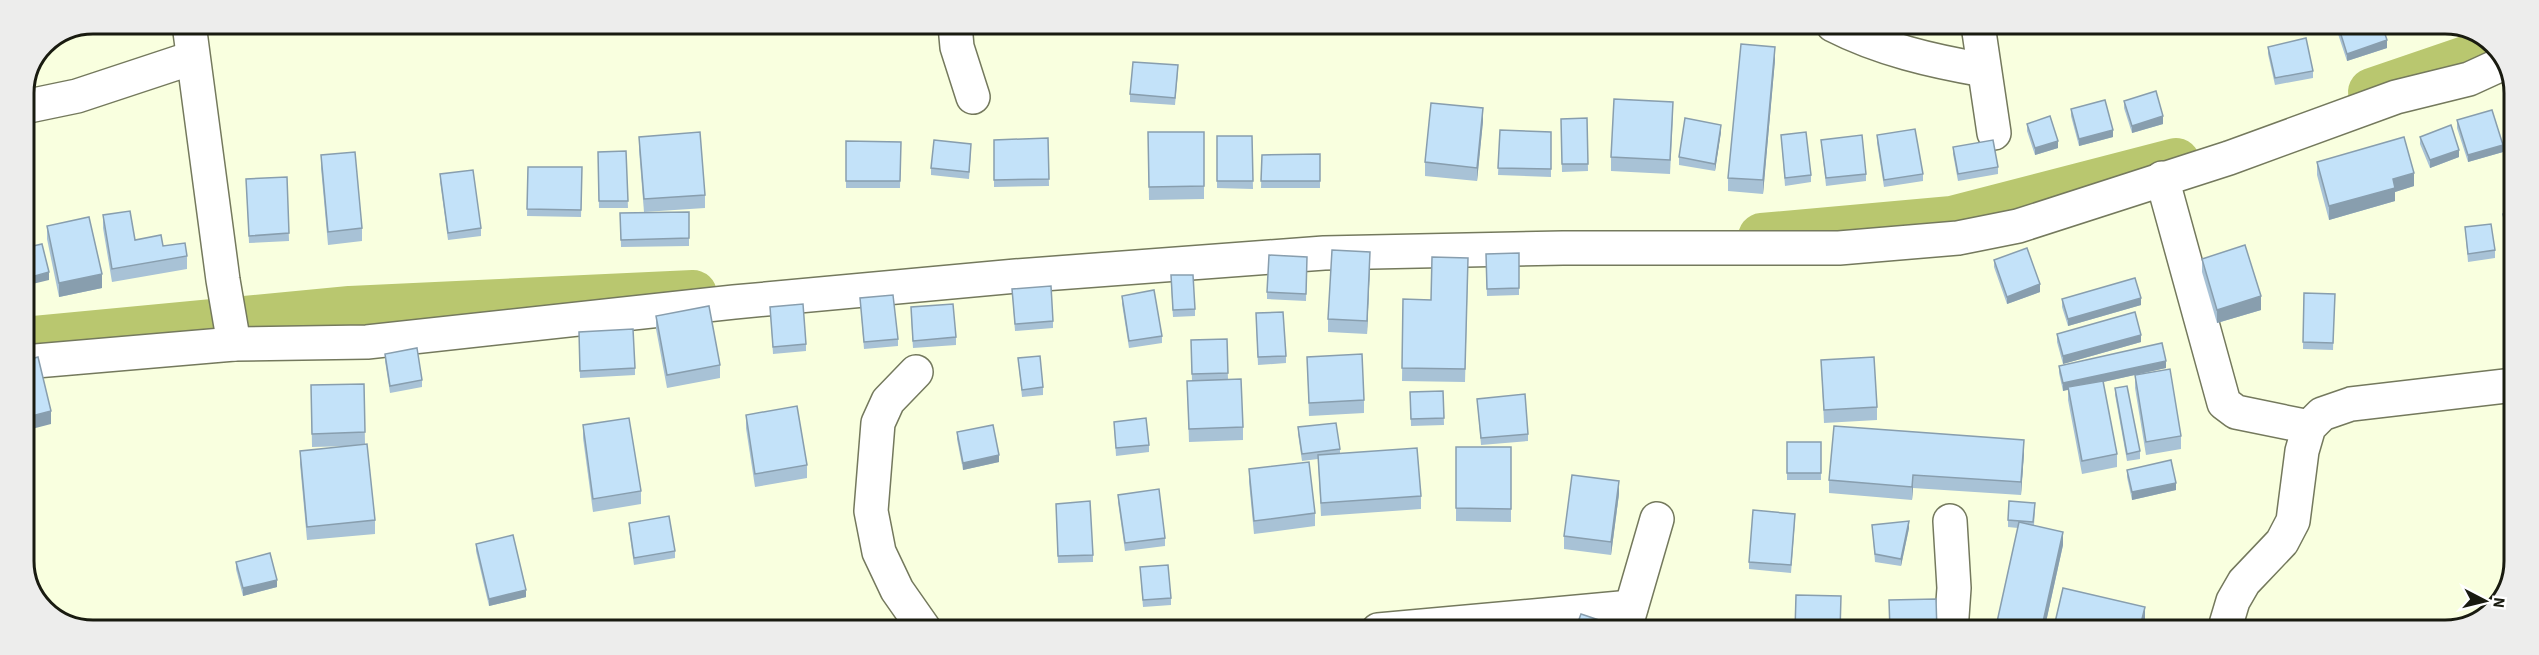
<svg xmlns="http://www.w3.org/2000/svg" width="2539" height="655" font-family="'Source Sans 3',sans-serif">
  <rect width="100%" height="100%" fill="#f9ffdf"/>
  <g fill="none" stroke-linecap="round" stroke-linejoin="round">
    <g stroke="#b9c76f" stroke-width="48">
      <path d="M2372,92L2498,49"/>
      <path d="M1762,237L1952,220L2176,162"/>
      <path d="M24,341L350,310L693,294"/>
    </g>
    <defs>
      <g id="minor">
        <path d="M189,24L223,280L234,344"/>
        <path d="M955,25L957,47L973,97"/>
        <path d="M1833,25C1880,49 1932,61 1984,70"/>
        <path d="M1978,25L1994,133"/>
        <path d="M24,107L77,96L192,58"/>
        <path d="M2162,178L2224,403L2236,412L2309,427"/>
        <path d="M24,362L234,344L367,342L734,302L1016,276L1324,253L1563,248H1839L1958,238L2018,226L2229,158L2396,97L2469,79L2504,63"/>
        <path d="M916,372L888,401L878,423L871,511L879,552L897,590L925,630"/>
        <path d="M1950,521L1954,588L1951,631"/>
        <path d="M1625,629L1657,519"/>
        <path d="M1378,630L1631,607"/>
        <path d="M2224,631L2233,601L2244,582L2282,542L2293,521L2302,451L2309,427L2322,414L2351,404L2514,385"/>
      </g>
    </defs>
    <use href="#minor" stroke="#74795d" stroke-width="36"/>
    <use href="#minor" stroke="#fff" stroke-width="33"/>
  </g>
  <g fill="#a8c2d6">
    <path d="M2335,25H2382L2387,48L2347,61Z"/>
    <path d="M2268,47L2313,71V78L2275,85L2268,54Z"/>
    <path d="M1775,60L1763,194L1728,191V178Z"/>
    <path d="M1178,72L1175,105L1130,102V94Z"/>
    <path d="M2124,101L2163,124L2132,133L2124,108Z"/>
    <path d="M2071,109L2113,137L2079,146L2071,116Z"/>
    <path d="M1673,115L1670,174L1611,171V157Z"/>
    <path d="M1587,118L1588,171L1562,172L1561,119Z"/>
    <path d="M2457,120L2503,152L2468,162L2457,128Z"/>
    <path d="M1483,121L1477,181L1425,176V162Z"/>
    <path d="M2027,124L2058,148L2035,155L2027,131Z"/>
    <path d="M1500,130L1551,132V177L1498,175Z"/>
    <path d="M1148,132H1204V199L1149,200Z"/>
    <path d="M1721,132L1715,171L1679,165V157Z"/>
    <path d="M1781,135L1811,175V182L1785,186Z"/>
    <path d="M1877,135L1923,174V181L1884,187L1877,143Z"/>
    <path d="M1217,136H1252L1253,189L1217,188Z"/>
    <path d="M639,137L705,195V208L644,212L639,150Z"/>
    <path d="M2420,137L2459,157L2430,168L2420,144Z"/>
    <path d="M1048,138L1049,186L994,187V140Z"/>
    <path d="M1821,140L1866,174V181L1826,186Z"/>
    <path d="M846,141L901,142L900,188H846Z"/>
    <path d="M1953,147L1998,167V174L1958,181L1953,154Z"/>
    <path d="M626,151L628,208H599L598,152Z"/>
    <path d="M971,151L969,179L931,175V168Z"/>
    <path d="M1320,154V188H1261L1262,155Z"/>
    <path d="M321,155L362,228V241L328,245L321,168Z"/>
    <path d="M2317,162L2414,186L2395,192V201L2329,220L2317,175Z"/>
    <path d="M528,167H582L581,217L527,216Z"/>
    <path d="M440,174L481,228V236L448,240L440,181Z"/>
    <path d="M287,177L289,241L249,243L246,179Z"/>
    <path d="M2515,211L2509,245L2503,221V214Z"/>
    <path d="M689,212V246L621,247L620,213Z"/>
    <path d="M103,215L135,240L163,246L187,256V269L112,282L103,228Z"/>
    <path d="M47,226L102,288L59,297L47,239Z"/>
    <path d="M2465,227L2495,250V258L2468,262Z"/>
    <path d="M1519,253V295L1487,296L1486,254Z"/>
    <path d="M1307,257L1306,301L1267,299V292Z"/>
    <path d="M2202,259L2261,310L2217,323L2202,272Z"/>
    <path d="M1994,260L2040,292L2007,304L1994,267Z"/>
    <path d="M1370,265L1367,334L1328,332V319Z"/>
    <path d="M1468,271L1465,382L1402,381L1403,299L1431,300Z"/>
    <path d="M1171,283L1195,309V316L1173,317Z"/>
    <path d="M1012,289L1053,321V328L1015,331Z"/>
    <path d="M2304,293L2335,294L2333,350L2303,349Z"/>
    <path d="M1122,296L1162,336V343L1129,348L1122,304Z"/>
    <path d="M860,298L898,339V346L864,349Z"/>
    <path d="M2062,299L2141,305L2068,326L2062,307Z"/>
    <path d="M770,307L806,344V351L773,354Z"/>
    <path d="M911,314L956,337V345L913,348Z"/>
    <path d="M656,316L720,365V378L667,388L656,329Z"/>
    <path d="M1256,320L1286,356V363L1258,365Z"/>
    <path d="M579,332L635,368V375L580,378Z"/>
    <path d="M2057,334L2141,342L2063,364L2057,342Z"/>
    <path d="M1227,339L1228,380L1243,427V440L1189,442L1187,381H1192L1191,340Z"/>
    <path d="M385,354L422,380V387L390,393L385,361Z"/>
    <path d="M1307,357L1364,400V413L1309,416Z"/>
    <path d="M1018,358L1043,387V395L1022,397Z"/>
    <path d="M1821,360L1877,407V420L1824,423Z"/>
    <path d="M2059,366L2166,368L2103,382L2117,454V467L2082,474L2068,400V389L2063,391L2059,373Z"/>
    <path d="M2135,375L2181,436V449L2146,455L2135,388Z"/>
    <path d="M364,384L365,444L375,520V534L307,540L300,464V451L352,446L312,447L311,385Z"/>
    <path d="M2115,388L2140,451V459L2127,461L2115,395Z"/>
    <path d="M1443,391L1444,425L1411,426L1410,392Z"/>
    <path d="M1477,399L1528,434V441L1481,445Z"/>
    <path d="M746,415L807,465V478L755,487L746,428Z"/>
    <path d="M1114,422L1149,445V452L1116,456Z"/>
    <path d="M583,425L641,491V504L593,512L583,438Z"/>
    <path d="M1298,427L1340,449V454L1421,496V509L1321,516L1318,459L1302,461L1298,434Z"/>
    <path d="M957,432L999,462L963,470L957,439Z"/>
    <rect x="1787" y="442" width="34" height="38"/>
    <path d="M1456,447H1511V522L1456,521Z"/>
    <path d="M2024,453L2021,495L1913,488L1912,500L1829,493V480Z"/>
    <path d="M1249,469L1315,513V526L1254,534L1249,482Z"/>
    <path d="M2127,470L2176,490L2132,500L2127,477Z"/>
    <path d="M1619,494L1611,555L1564,549V536Z"/>
    <path d="M1118,495L1165,538V546L1125,551L1118,502Z"/>
    <path d="M1056,504L1093,555V562L1058,563Z"/>
    <path d="M2035,511L2034,525L2063,545L2044,631H1995L2018,528L2008,527V520Z"/>
    <path d="M1795,521L1791,573L1749,569V562Z"/>
    <path d="M629,523L675,551V558L634,565L629,530Z"/>
    <path d="M1872,525L1909,528L1901,566L1875,562Z"/>
    <path d="M476,544L526,597L489,606L476,551Z"/>
    <path d="M236,562L277,587L243,596L236,569Z"/>
    <path d="M1140,567L1171,598V605L1143,607Z"/>
  </g>
  <g fill="#889eae">
    <path d="M2387,40V48L2347,61V54Z"/>
    <path d="M1775,47V60L1763,194V180Z"/>
    <path d="M1483,108V121L1477,181V168Z"/>
    <path d="M2163,116V124L2132,133V126Z"/>
    <path d="M1721,125V132L1715,171V164Z"/>
    <path d="M2113,130V137L2079,146V139Z"/>
    <path d="M2058,141V148L2035,155V148Z"/>
    <path d="M2503,145V152L2468,162V155Z"/>
    <path d="M2459,150V157L2430,168V160Z"/>
    <path d="M2414,173V186L2395,192V201L2329,220V206L2393,179Z"/>
    <path d="M2514,237V244L2509,245V238Z"/>
    <path d="M1370,252V265L1367,334V321Z"/>
    <path d="M49,272V280L24,286V279Z"/>
    <path d="M102,274V288L59,297V283Z"/>
    <path d="M2040,284V292L2007,304V297Z"/>
    <path d="M2261,296V310L2217,323V310Z"/>
    <path d="M2141,298V305L2068,326V319Z"/>
    <path d="M2141,335V342L2063,364V356Z"/>
    <path d="M2166,361V368L2063,391V383Z"/>
    <path d="M51,411V424L24,431V418Z"/>
    <path d="M2024,440V453L2021,495V482Z"/>
    <path d="M999,455V462L963,470V463Z"/>
    <path d="M1913,475V488L1912,500V487Z"/>
    <path d="M1619,481V494L1611,555V542Z"/>
    <path d="M2176,483V490L2132,500V492Z"/>
    <path d="M1909,521V528L1901,566V559Z"/>
    <path d="M2063,532V545L2044,631H2041Z"/>
    <path d="M277,580V587L243,596V588Z"/>
    <path d="M526,590V597L489,606V599Z"/>
    <path d="M2145,607V620L2143,631H2139Z"/>
  </g>
  <g fill="#c3e2f9" stroke="#889eae" stroke-width="1.5">
    <path d="M2338,25H2382L2387,40L2347,54Z"/>
    <path d="M2306,38L2313,71L2275,78L2268,47Z"/>
    <path d="M1741,44L1775,47L1763,180L1728,178Z"/>
    <path d="M1133,62L1178,65L1175,98L1130,94Z"/>
    <path d="M2156,91L2163,116L2132,126L2124,101Z"/>
    <path d="M1614,99L1673,102L1670,160L1611,157Z"/>
    <path d="M2105,100L2113,130L2079,139L2071,109Z"/>
    <path d="M1431,103L1483,108L1477,168L1425,162Z"/>
    <path d="M2492,110L2503,145L2468,155L2457,120Z"/>
    <path d="M2050,116L2058,141L2035,148L2027,124Z"/>
    <path d="M1587,118L1588,164H1562L1561,119Z"/>
    <path d="M1685,118L1721,125L1715,164L1679,157Z"/>
    <path d="M2451,125L2459,150L2430,160L2420,137Z"/>
    <path d="M1915,129L1923,174L1884,180L1877,135Z"/>
    <path d="M1500,130L1551,132V169L1498,168Z"/>
    <path d="M700,132L705,195L644,199L639,137Z"/>
    <path d="M1148,132H1204V186L1149,187Z"/>
    <path d="M1806,132L1811,175L1785,178L1781,135Z"/>
    <path d="M1862,135L1866,174L1826,178L1821,140Z"/>
    <path d="M1217,136H1252L1253,181H1217Z"/>
    <path d="M2404,137L2414,173L2393,179L2395,188L2329,206L2317,162Z"/>
    <path d="M1048,138L1049,179L994,180V140Z"/>
    <path d="M934,140L971,144L969,172L931,168Z"/>
    <path d="M1993,140L1998,167L1958,174L1953,147Z"/>
    <path d="M846,141L901,142L900,181H846Z"/>
    <path d="M626,151L628,201H599L598,152Z"/>
    <path d="M355,152L362,228L328,232L321,155Z"/>
    <path d="M1320,154V181H1261L1262,155Z"/>
    <path d="M528,167H582L581,210L527,209Z"/>
    <path d="M473,170L481,228L448,233L440,174Z"/>
    <path d="M287,177L289,233L249,236L246,179Z"/>
    <path d="M130,211L135,240L161,235L163,246L185,243L187,256L112,269L103,215Z"/>
    <path d="M2515,211L2514,237L2509,238L2503,214Z"/>
    <path d="M689,212V238L621,240L620,213Z"/>
    <path d="M89,217L102,274L59,283L47,226Z"/>
    <path d="M2491,224L2495,250L2468,254L2465,227Z"/>
    <path d="M42,244L49,272L24,279V248Z"/>
    <path d="M2245,245L2261,296L2217,310L2202,259Z"/>
    <path d="M2027,248L2040,284L2007,297L1994,260Z"/>
    <path d="M1332,250L1370,252L1367,321L1328,319Z"/>
    <path d="M1519,253V288L1487,289L1486,254Z"/>
    <path d="M1269,255L1307,257L1306,294L1267,292Z"/>
    <path d="M1432,257L1468,258L1465,369L1402,368L1403,299L1431,300Z"/>
    <path d="M1171,275H1193L1195,309L1173,310Z"/>
    <path d="M2135,278L2141,298L2068,319L2062,299Z"/>
    <path d="M1051,286L1053,321L1015,324L1012,289Z"/>
    <path d="M1154,290L1162,336L1129,341L1122,296Z"/>
    <path d="M2304,293L2335,294L2333,343L2303,342Z"/>
    <path d="M893,295L898,339L864,342L860,298Z"/>
    <path d="M803,304L806,344L773,347L770,307Z"/>
    <path d="M953,304L956,337L913,341L911,307Z"/>
    <path d="M709,306L720,365L667,375L656,316Z"/>
    <path d="M1283,312L1286,356L1258,357L1256,313Z"/>
    <path d="M2135,312L2141,335L2063,356L2057,334Z"/>
    <path d="M633,329L635,368L580,371L579,332Z"/>
    <path d="M1227,339L1228,373L1192,374L1191,340Z"/>
    <path d="M2162,343L2166,361L2063,383L2059,366Z"/>
    <path d="M417,348L422,380L390,386L385,354Z"/>
    <path d="M1362,354L1364,400L1309,403L1307,357Z"/>
    <path d="M1040,356L1043,387L1022,390L1018,358Z"/>
    <path d="M38,357L51,411L24,418V361Z"/>
    <path d="M1874,357L1877,407L1824,410L1821,360Z"/>
    <path d="M2170,369L2181,436L2146,442L2135,375Z"/>
    <path d="M1241,379L1243,427L1189,429L1187,381Z"/>
    <path d="M2103,381L2117,454L2082,461L2068,387Z"/>
    <path d="M364,384L365,432L312,434L311,385Z"/>
    <path d="M2127,386L2140,451L2127,454L2115,388Z"/>
    <path d="M1443,391L1444,418L1411,419L1410,392Z"/>
    <path d="M1525,394L1528,434L1481,438L1477,399Z"/>
    <path d="M797,406L807,465L755,474L746,415Z"/>
    <path d="M629,418L641,491L593,499L583,425Z"/>
    <path d="M1146,418L1149,445L1116,448L1114,422Z"/>
    <path d="M1336,423L1340,449L1302,454L1298,427Z"/>
    <path d="M993,425L999,455L963,463L957,432Z"/>
    <path d="M1834,426L2024,440L2021,482L1913,475L1912,487L1829,480Z"/>
    <rect x="1787" y="442" width="34" height="31"/>
    <path d="M367,444L375,520L307,527L300,451Z"/>
    <path d="M1456,447H1511V509L1456,508Z"/>
    <path d="M1417,448L1421,496L1321,503L1318,455Z"/>
    <path d="M2171,460L2176,483L2132,492L2127,470Z"/>
    <path d="M1309,462L1315,513L1254,521L1249,469Z"/>
    <path d="M1572,475L1619,481L1611,542L1564,536Z"/>
    <path d="M1159,489L1165,538L1125,543L1118,495Z"/>
    <path d="M1090,501L1093,555L1058,556L1056,504Z"/>
    <path d="M2009,501L2035,503L2033,522L2008,520Z"/>
    <path d="M1753,510L1795,514L1791,565L1749,562Z"/>
    <path d="M669,516L675,551L634,558L629,523Z"/>
    <path d="M1909,521L1901,559L1875,554L1872,525Z"/>
    <path d="M2019,522L2063,532L2041,631H1995Z"/>
    <path d="M513,535L526,590L489,599L476,544Z"/>
    <path d="M270,553L277,580L243,588L236,562Z"/>
    <path d="M1168,565L1171,598L1143,600L1140,567Z"/>
    <path d="M2063,588L2145,607L2139,631H2053Z"/>
    <path d="M1796,595L1841,596L1840,631H1795Z"/>
    <path d="M1936,599L1937,631H1890L1889,600Z"/>
    <path d="M1581,614L1605,622L1602,630H1575Z"/>
  </g>
  <path d="M0 0H2539V655H0ZM93 34H2445A59 59 0 0 1 2504 93V561A59 59 0 0 1 2445 620H93A59 59 0 0 1 34 561V93A59 59 0 0 1 93 34Z" fill="#ededec" fill-rule="evenodd"/>
  <path fill="none" stroke="#191b10" stroke-width="3" d="M93 34H2445A59 59 0 0 1 2504 93V561A59 59 0 0 1 2445 620H93A59 59 0 0 1 34 561V93A59 59 0 0 1 93 34Z"/>
  <g transform="translate(2485 601) rotate(97)" stroke="#ffffff" stroke-width="4.5" paint-order="stroke">
  <path d="M0-4.5L10 22L0 15L-10 22Z" fill="#191b10"/>
  <text y="-9" font-size="16" font-weight="bold" text-anchor="middle" fill="#191b10">N</text>
  </g>
</svg>
